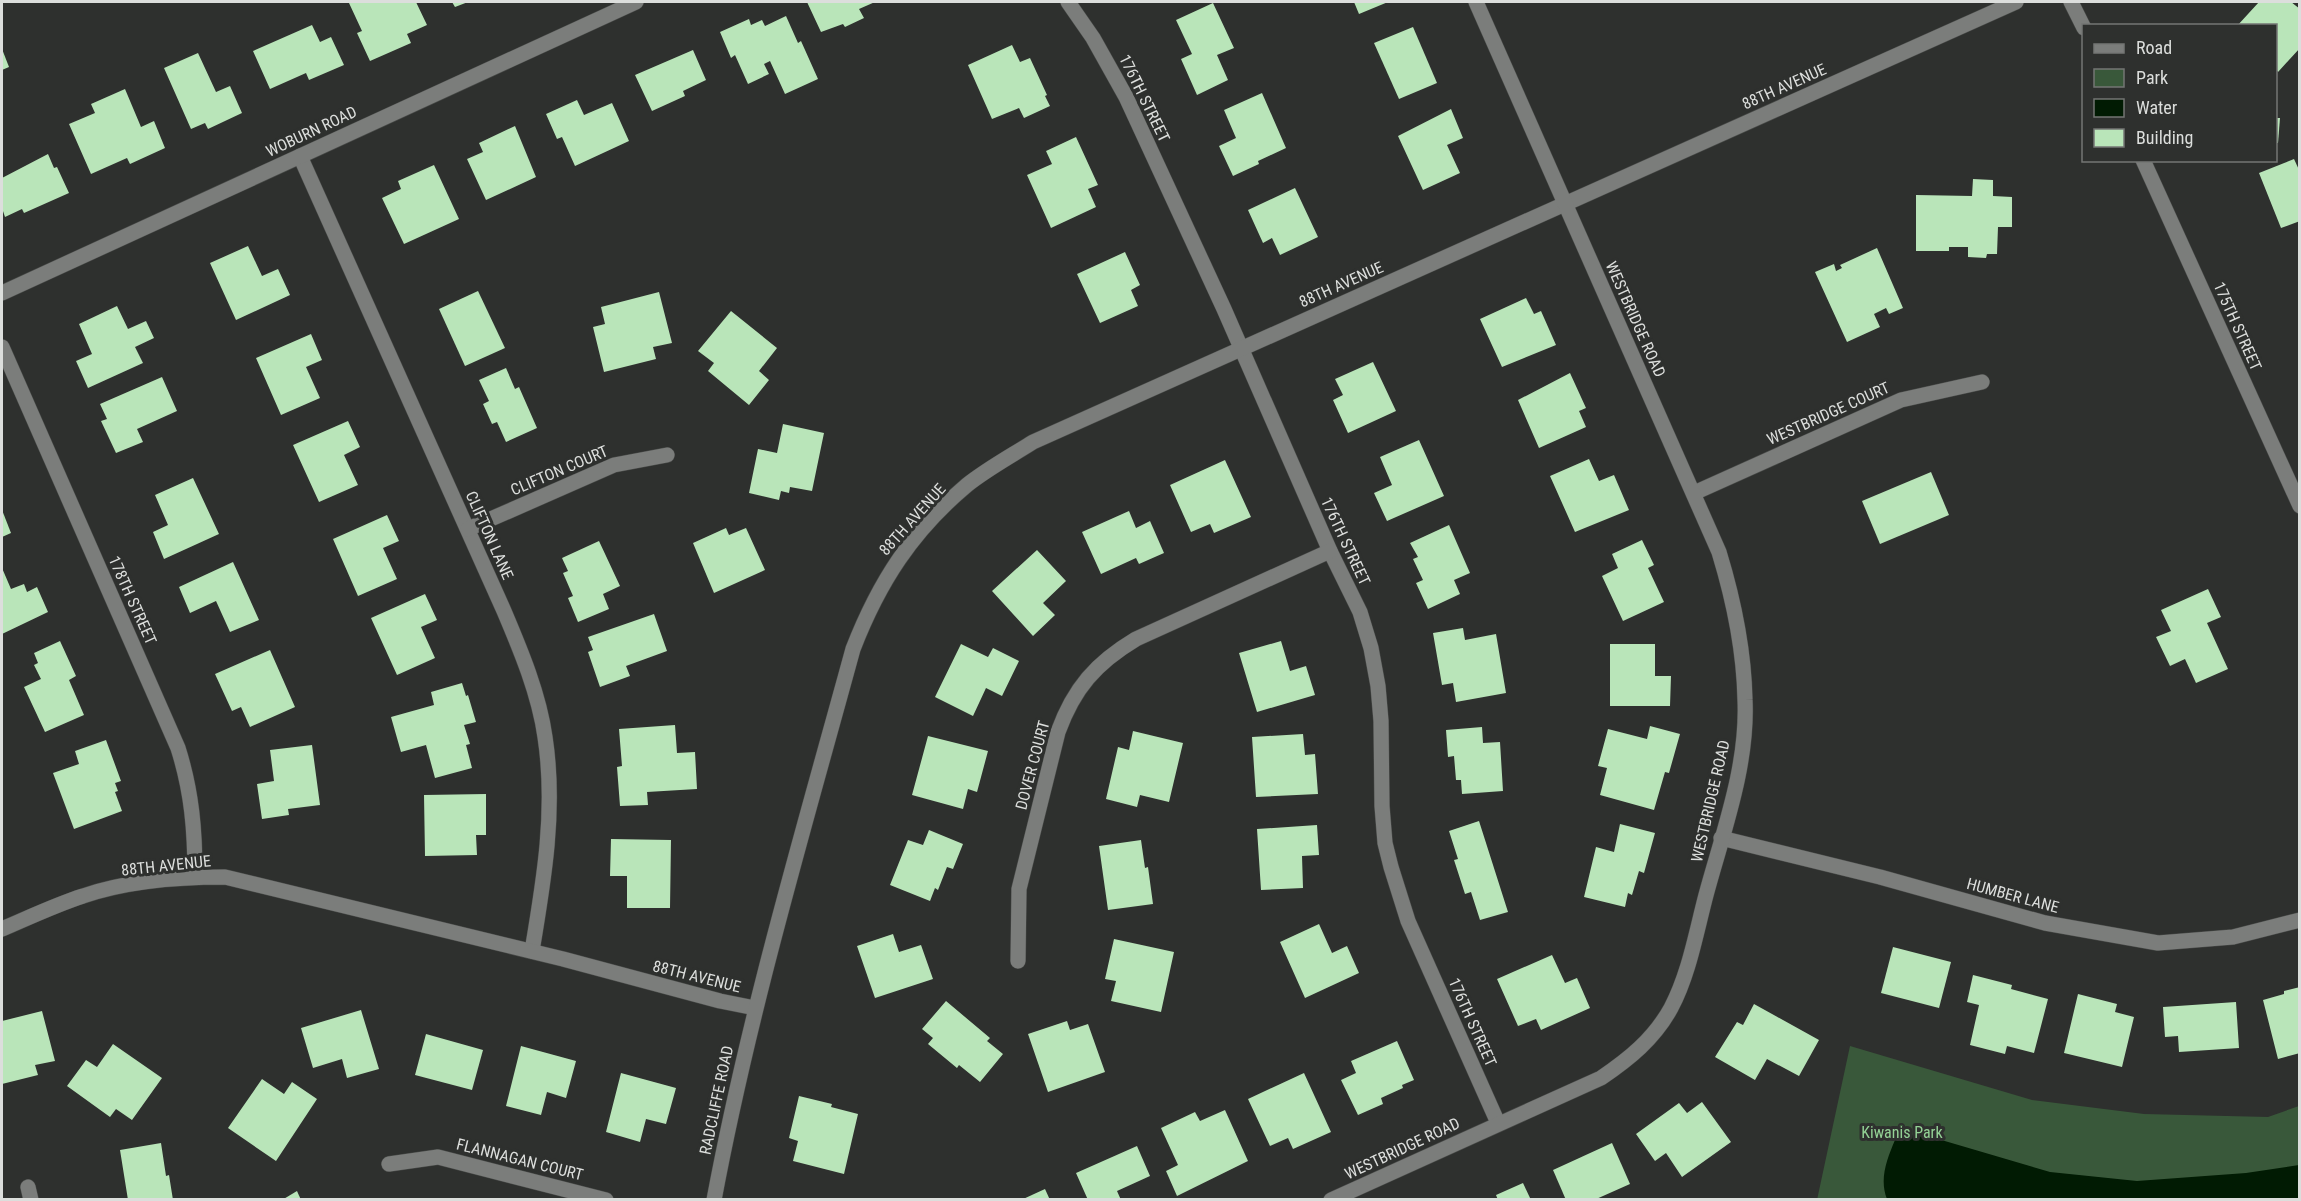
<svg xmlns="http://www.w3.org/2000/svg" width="2301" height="1201" font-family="'Roboto Condensed',sans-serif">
  <rect width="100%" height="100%" fill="#2e302e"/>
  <path fill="#39583a" d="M1850,1046L2032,1100L2144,1114L2268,1117L2299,1106V1199L1817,1200Z"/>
  <path fill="#011b03" d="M1910,1135L1938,1139L2050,1172L2137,1181L2246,1173L2299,1165V1199H1887C1879,1179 1887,1159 1895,1140Z"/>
  <g fill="#b9e5b9">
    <path d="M353,2H416L427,25L407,34L411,43L370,61L357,33L362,31L349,3Z"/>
    <path d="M452,2H468L455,7Z"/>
    <path d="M807,2H875L859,9L864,18L845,27L843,24L821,32Z"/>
    <path d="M1354,2H1388L1359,14Z"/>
    <path d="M2259,2H2291L2300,9V48L2278,72L2276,69V26H2237Z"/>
    <path d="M1213,3L1234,48L1217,55L1228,80L1197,95L1181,59L1192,54L1176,20Z"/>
    <path d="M786,16L798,43L801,41L818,79L785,94L770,61L764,64L769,74L748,84L735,55L731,58L720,32L749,19L751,25L762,20L765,26Z"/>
    <path d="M312,25L320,42L331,37L344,65L309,80L306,73L270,89L253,51Z"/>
    <path d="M1413,27L1437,83L1399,99L1374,43Z"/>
    <path d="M1012,45L1020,62L1030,58L1047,95L1045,96L1050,106L1024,118L1019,108L992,119L968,65Z"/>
    <path d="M2,49L9,67L2,70Z"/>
    <path d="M693,50L706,80L683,91L685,96L652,111L635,75Z"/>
    <path d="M198,53L216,92L230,86L242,113L208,129L205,123L191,129L164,68Z"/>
    <path d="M125,89L141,127L154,121L165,148L130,164L127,158L91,174L69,124L95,113L91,104Z"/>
    <path d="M1262,93L1286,148L1258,161L1259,164L1233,176L1219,146L1236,138L1224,110Z"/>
    <path d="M577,100L584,115L612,103L629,141L575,166L562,137L557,139L546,114Z"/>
    <path d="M1451,109L1463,138L1447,145L1460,173L1423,190L1398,136Z"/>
    <path d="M2276,118H2280L2278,143H2276Z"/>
    <path d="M515,126L536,177L486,200L467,159L483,152L479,143Z"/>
    <path d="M1076,137L1098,185L1088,189L1096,207L1051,228L1027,175L1052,164L1046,151Z"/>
    <path d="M48,154L54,168L57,167L69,193L24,213L22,209L5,217L2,208V178Z"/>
    <path d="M2294,159L2300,172V221L2281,228L2259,173Z"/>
    <path d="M434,165L459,219L404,244L382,198L401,189L398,181Z"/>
    <path d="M1973,179L1993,180V196L2012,197V227H1998L1997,254H1987L1986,258L1968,257V247H1949V251H1916V195L1972,196Z"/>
    <path d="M1295,188L1318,237L1280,255L1272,238L1263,243L1248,210Z"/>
    <path d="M248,246L262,276L278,269L290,295L236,320L210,263Z"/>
    <path d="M1877,248L1903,308L1889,314L1886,308L1874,314L1880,327L1847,342L1815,272L1834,264L1836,271L1842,268L1840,265Z"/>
    <path d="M1125,252L1140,285L1131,290L1138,306L1100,323L1077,274Z"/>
    <path d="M478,291L505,348L465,366L439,309Z"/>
    <path d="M659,292L672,343L653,347L656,359L604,372L593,327L605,324L601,307Z"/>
    <path d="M1526,298L1534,314L1541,311L1556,345L1502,367L1480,319Z"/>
    <path d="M117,306L128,329L146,321L154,338L135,347L143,363L88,388L76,361L92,354L79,324Z"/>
    <path d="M731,311L777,348L759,371L769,380L749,405L708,371L714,363L698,351Z"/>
    <path d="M311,334L322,360L306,367L320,398L281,415L256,358Z"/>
    <path d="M1373,362L1396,411L1348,433L1333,400L1343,395L1335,379Z"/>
    <path d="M506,368L515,389L519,387L537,428L506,442L497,422L492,424L483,404L489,401L479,380Z"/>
    <path d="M1570,373L1586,408L1579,411L1586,427L1539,448L1518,400Z"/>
    <path d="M162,377L177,411L137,429L143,442L116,453L101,421L107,419L100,404Z"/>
    <path d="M348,421L360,447L344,455L358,485L319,502L293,445Z"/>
    <path d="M783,424L824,433L812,491L790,487L789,493L781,491L779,500L749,493L758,449L777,453Z"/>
    <path d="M1419,440L1444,496L1387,521L1374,493L1392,485L1380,457Z"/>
    <path d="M1589,459L1599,481L1614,475L1629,510L1575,532L1550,476Z"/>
    <path d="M1225,460L1251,517L1214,533L1210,524L1191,532L1170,485Z"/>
    <path d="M1931,472L1949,515L1880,544L1862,501Z"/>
    <path d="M193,478L219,534L164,559L153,532L168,525L155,495Z"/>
    <path d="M2,510L11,533L2,537Z"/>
    <path d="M1129,511L1136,528L1150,521L1164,553L1139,564L1136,558L1101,574L1082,532Z"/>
    <path d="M387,515L399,541L383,548L397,579L358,596L333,539Z"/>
    <path d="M1449,525L1470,573L1454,580L1460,594L1428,609L1416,583L1423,580L1413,559L1418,557L1410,543Z"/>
    <path d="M726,528L729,535L746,528L765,570L714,593L693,543Z"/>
    <path d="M1642,540L1654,565L1648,568L1664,602L1623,621L1602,576L1618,568L1612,554Z"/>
    <path d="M599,541L620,586L603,594L609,609L578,622L568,598L573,596L563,573L568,571L562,558Z"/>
    <path d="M1037,550L1066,581L1043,603L1055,615L1033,636L992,591Z"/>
    <path d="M233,562L259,620L230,632L216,601L190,613L179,587Z"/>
    <path d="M2,568L11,589L24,584L27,592L37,587L48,612L2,634Z"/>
    <path d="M2208,589L2221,617L2207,623L2228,669L2196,683L2185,659L2170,666L2156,637L2171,631L2161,610Z"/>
    <path d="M425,594L437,620L421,627L435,658L397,675L371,618Z"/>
    <path d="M654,614L667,651L626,666L630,676L600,687L588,652L593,650L588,637Z"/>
    <path d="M1463,628L1465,640L1496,634L1506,693L1456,702L1453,683L1442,685L1433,633Z"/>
    <path d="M60,641L76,676L69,680L84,715L45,732L24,687L41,679L34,665L38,663L34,653Z"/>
    <path d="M1281,641L1290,671L1306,666L1315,695L1257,712L1239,653Z"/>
    <path d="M961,644L988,657L993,648L1019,661L1002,696L986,688L973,716L935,697Z"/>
    <path d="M1610,644H1655V676H1671L1670,706H1610Z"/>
    <path d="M270,650L295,707L250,727L241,707L232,711L215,674Z"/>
    <path d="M462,683L466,696L468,695L476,722L464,725L470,744L466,745L472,768L435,778L426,745L401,752L391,717L434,705L431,692Z"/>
    <path d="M675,725L677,753L695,752L697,789L647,792L648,805L620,806L617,767L622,766L619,729Z"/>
    <path d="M1650,726L1680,734L1669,773L1665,772L1654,810L1600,795L1607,768L1598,766L1608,729L1647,739Z"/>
    <path d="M1482,727L1483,743L1500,742L1503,791L1462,794L1461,780H1456L1454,756L1448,757L1446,730Z"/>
    <path d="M1133,731L1183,743L1169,802L1140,795L1137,807L1106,799L1118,747L1129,750Z"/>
    <path d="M1303,734L1305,755L1315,754L1318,794L1256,797L1252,737Z"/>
    <path d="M928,736L988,751L977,792L968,789L963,809L912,795Z"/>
    <path d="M106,740L121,781L115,783L118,791L115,792L122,811L74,829L53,773L79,764L75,751Z"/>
    <path d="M312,745L320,805L288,809L289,815L262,819L257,784L274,781L270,750Z"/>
    <path d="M486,794V835H476L477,855L425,856L424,795Z"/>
    <path d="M1479,821L1508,912L1480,920L1471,892L1465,894L1454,860L1458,859L1449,831Z"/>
    <path d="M1620,824L1655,833L1644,873L1639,871L1632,895L1628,893L1625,907L1584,897L1596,847L1614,852Z"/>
    <path d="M1317,825L1319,855L1302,856L1303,888L1261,890L1257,829Z"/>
    <path d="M929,830L963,844L953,869L947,867L938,890L935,888L930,901L890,885L908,840L923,845Z"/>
    <path d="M611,839L671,840L670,908H627V876H610Z"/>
    <path d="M1141,840L1145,868L1148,867L1153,904L1108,910L1099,846Z"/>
    <path d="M1319,924L1332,953L1347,946L1359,973L1305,998L1280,942Z"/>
    <path d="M893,934L899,952L921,945L933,979L875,998L857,946Z"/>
    <path d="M1114,939L1174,952L1161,1012L1111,1001L1116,981L1105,979Z"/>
    <path d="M1893,947L1951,962L1939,1008L1881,993Z"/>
    <path d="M1552,955L1565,983L1577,978L1590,1008L1541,1030L1536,1019L1518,1026L1497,979Z"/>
    <path d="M1973,975L2012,985L2011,989L2048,999L2034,1053L2007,1046L2005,1054L1970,1045L1979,1005L1967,1002Z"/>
    <path d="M2300,987V1053L2278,1059L2263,1000L2284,994V991Z"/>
    <path d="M2078,994L2117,1004L2115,1012L2134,1017L2122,1067L2064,1053Z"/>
    <path d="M946,1001L990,1038L987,1041L1003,1054L980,1082L959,1065L957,1068L928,1044L933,1038L922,1029Z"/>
    <path d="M2236,1002L2239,1048L2179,1052L2178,1036L2165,1037L2163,1007Z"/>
    <path d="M1754,1004L1819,1040L1799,1076L1767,1059L1755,1080L1715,1057L1737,1022L1743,1025Z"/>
    <path d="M361,1010L379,1069L347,1078L342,1059L313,1068L301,1028Z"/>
    <path d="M42,1011L55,1061L35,1065L38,1075L2,1084V1021Z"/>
    <path d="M1067,1021L1070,1030L1088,1024L1105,1072L1048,1092L1028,1034Z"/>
    <path d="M426,1034L483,1050L472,1090L415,1075Z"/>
    <path d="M1397,1041L1414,1080L1402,1085L1403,1088L1381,1098L1383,1104L1358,1115L1341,1080L1356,1073L1351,1061Z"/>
    <path d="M113,1044L162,1078L132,1120L116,1109L110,1117L67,1086L86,1060L97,1067Z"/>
    <path d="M521,1046L576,1061L566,1098L547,1092L541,1115L506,1106Z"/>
    <path d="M621,1073L676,1088L666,1124L646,1119L640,1142L606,1132Z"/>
    <path d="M1304,1073L1331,1132L1293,1149L1288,1138L1270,1146L1248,1099Z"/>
    <path d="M262,1079L284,1094L292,1082L317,1099L276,1161L228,1128Z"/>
    <path d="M799,1096L832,1104L831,1107L858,1114L844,1174L793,1161L798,1141L789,1138Z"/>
    <path d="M1702,1102L1731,1142L1682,1177L1666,1153L1655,1161L1636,1134L1679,1103L1687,1113Z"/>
    <path d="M1225,1110L1248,1161L1177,1196L1166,1171L1178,1165L1161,1128L1195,1112L1200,1121Z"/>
    <path d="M161,1143L166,1176L169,1175L173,1200H128L120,1150Z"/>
    <path d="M1612,1143L1630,1184L1594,1200H1566L1553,1170Z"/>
    <path d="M1137,1146L1150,1176L1117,1191L1121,1200H1088L1076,1173Z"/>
    <path d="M1523,1183L1531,1200H1498L1496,1195Z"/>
    <path d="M1045,1189L1050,1200H1021Z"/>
    <path d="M297,1191L301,1200H282Z"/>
  </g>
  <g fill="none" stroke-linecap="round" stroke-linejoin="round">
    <defs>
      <g id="minor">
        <path d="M1068,2L1093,38L1126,97L1224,309L1330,551L1360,612L1371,648L1378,686L1381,721L1382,806L1385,843L1391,867L1408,921L1498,1123"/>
        <path d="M2071,2L2084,28"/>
        <path d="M300,156L504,611C521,651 539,694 545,737C556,809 544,880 532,951"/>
        <path d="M2143,160L2300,506"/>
        <path d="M2,293L636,2"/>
        <path d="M2,347L178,748C192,792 195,831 195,877"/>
        <path d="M1694,493L1901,400L1982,382"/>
        <path d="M468,529L614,465L667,455"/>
        <path d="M1721,838L1880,877L2045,923L2158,943L2233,937L2300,920"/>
        <path d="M2,929C28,918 55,905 83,896C126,881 180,877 225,877L563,959L720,1001L755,1008"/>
        <path d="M1018,961L1019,889L1058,732C1074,688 1096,663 1136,639L1330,551"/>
        <path d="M389,1164L438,1157L606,1200"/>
        <path d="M28,1187L31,1200"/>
        <path d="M714,1200C749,1013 803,832 853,649C879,582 912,531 967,485C987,469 1011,456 1033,442L2016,2"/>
        <path d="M1331,1200L1601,1078C1629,1059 1654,1039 1671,1008C1689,974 1696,933 1706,895C1723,832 1748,766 1745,700C1744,649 1734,601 1719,552L1476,2"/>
      </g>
    </defs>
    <use href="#minor" stroke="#494b49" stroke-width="16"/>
    <use href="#minor" stroke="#7b7d7b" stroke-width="15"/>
  </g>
  <g text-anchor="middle" stroke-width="6" stroke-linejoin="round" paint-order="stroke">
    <g font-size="16" fill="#dcdedc" stroke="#2e302e">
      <text transform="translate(1784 86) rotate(-24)" y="6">88TH AVENUE</text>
      <text transform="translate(1145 98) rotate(64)" y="6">176TH STREET</text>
      <text transform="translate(311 131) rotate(-25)" y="6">WOBURN ROAD</text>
      <text transform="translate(1341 284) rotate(-24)" y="6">88TH AVENUE</text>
      <text transform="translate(1636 319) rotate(66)" y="6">WESTBRIDGE ROAD</text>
      <text transform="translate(2238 326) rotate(66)" y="6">175TH STREET</text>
      <text transform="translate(1828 413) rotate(-24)" y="6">WESTBRIDGE COURT</text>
      <text transform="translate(559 470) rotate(-23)" y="6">CLIFTON COURT</text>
      <text transform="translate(912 519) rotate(-48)" y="6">88TH AVENUE</text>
      <text transform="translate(490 535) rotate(66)" y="6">CLIFTON LANE</text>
      <text transform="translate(1346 541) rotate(65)" y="6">176TH STREET</text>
      <text transform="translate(133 600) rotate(66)" y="6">178TH STREET</text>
      <text transform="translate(1032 765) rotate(-75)" y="6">DOVER COURT</text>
      <text transform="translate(1710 801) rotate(-77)" y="6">WESTBRIDGE ROAD</text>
      <text transform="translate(166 865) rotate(-6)" y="6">88TH AVENUE</text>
      <text transform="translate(2013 895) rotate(15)" y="6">HUMBER LANE</text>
      <text transform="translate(697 976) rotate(14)" y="6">88TH AVENUE</text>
      <text transform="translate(1473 1022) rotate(66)" y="6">176TH STREET</text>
      <text transform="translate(716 1100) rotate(-78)" y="6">RADCLIFFE ROAD</text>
      <text transform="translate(1402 1148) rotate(-25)" y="6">WESTBRIDGE ROAD</text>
      <text transform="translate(520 1159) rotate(14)" y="6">FLANNAGAN COURT</text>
    </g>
    <g font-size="16" fill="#94d295" stroke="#2e302e">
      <text x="1902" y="1138">Kiwanis Park</text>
    </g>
  </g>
  <rect width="2301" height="1201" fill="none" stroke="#dcdedc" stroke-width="6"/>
  <rect x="2082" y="24" width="195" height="138" fill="#2e302e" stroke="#747674" stroke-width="1.5"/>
  <rect x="2094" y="44" width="30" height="9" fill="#7b7d7b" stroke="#747674" stroke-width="1.5"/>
  <text x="2136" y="54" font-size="18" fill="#dcdedc">Road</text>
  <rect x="2094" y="69" width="30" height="18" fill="#39583a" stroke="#747674" stroke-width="1.5"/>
  <text x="2136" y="84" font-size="18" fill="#dcdedc">Park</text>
  <rect x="2094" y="99" width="30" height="18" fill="#011b03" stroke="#747674" stroke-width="1.5"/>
  <text x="2136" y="114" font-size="18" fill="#dcdedc">Water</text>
  <rect x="2094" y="129" width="30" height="18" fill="#b9e5b9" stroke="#747674" stroke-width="1.5"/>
  <text x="2136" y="144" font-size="18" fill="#dcdedc">Building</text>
</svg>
